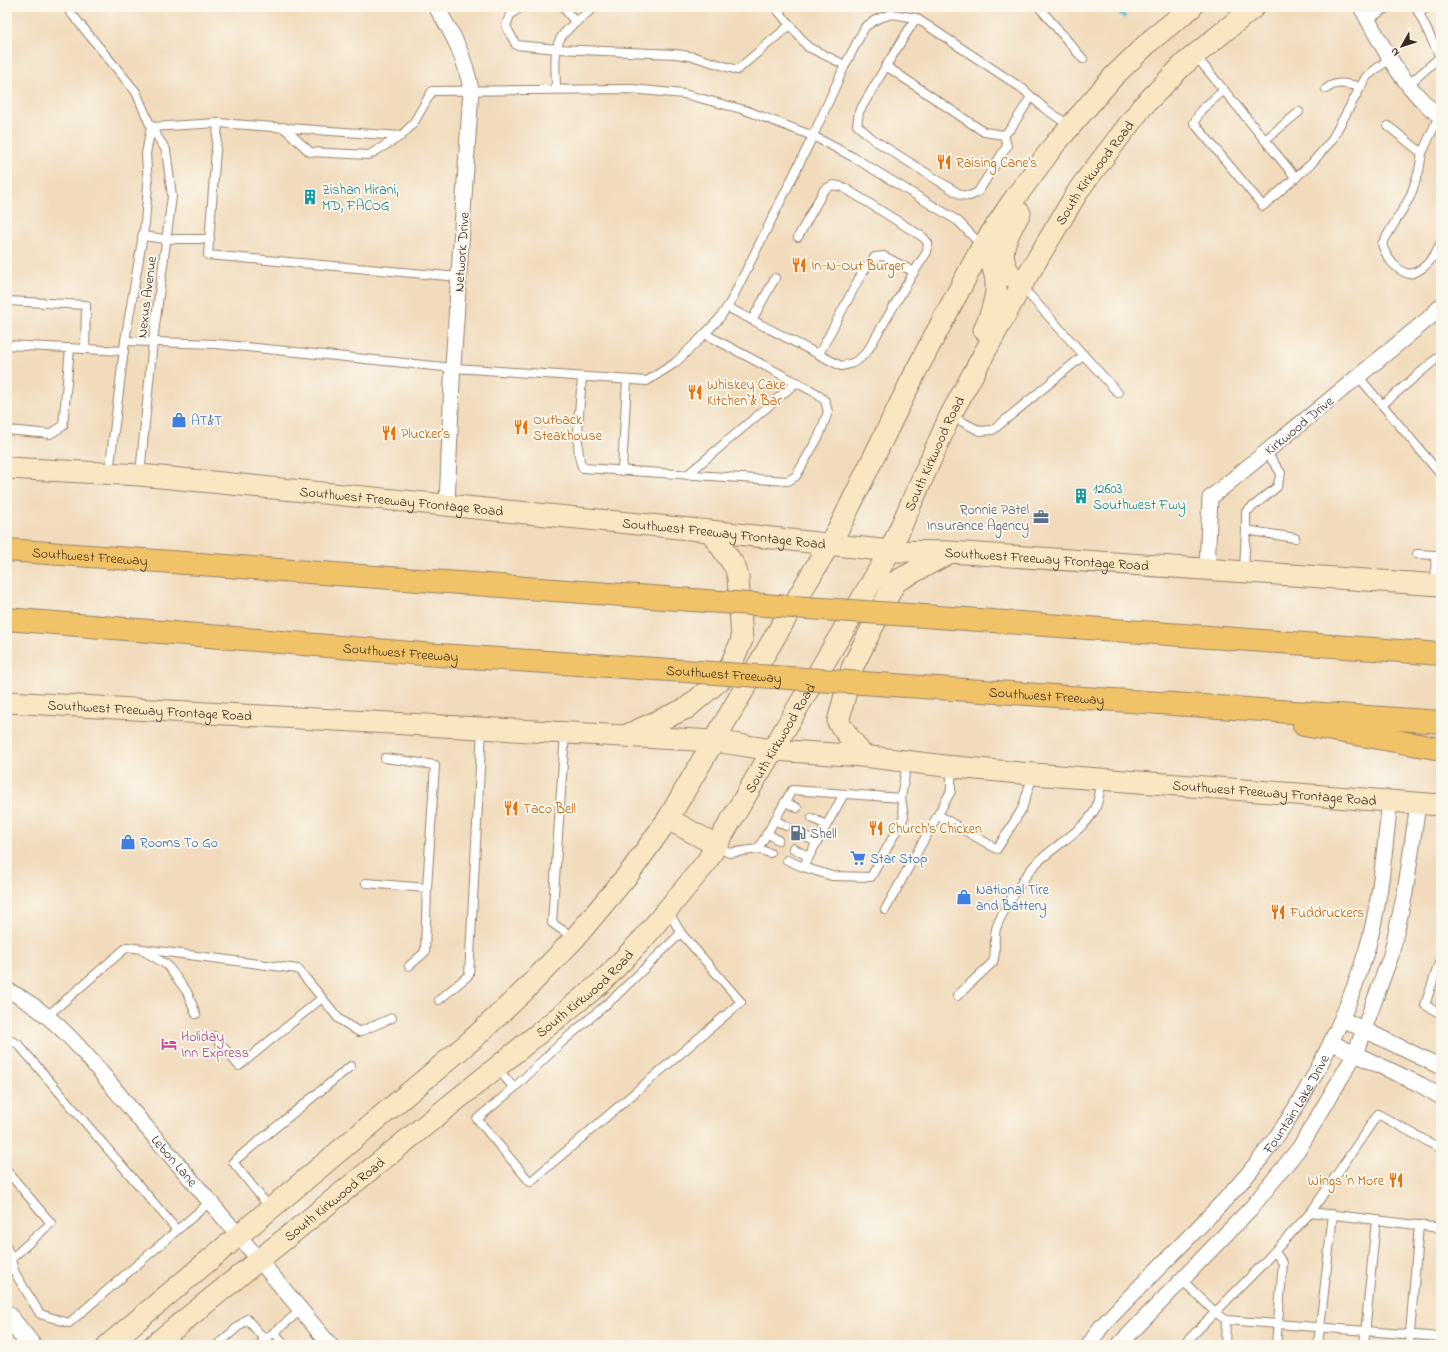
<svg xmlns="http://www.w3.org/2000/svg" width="1448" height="1352" font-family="'Indie Flower',sans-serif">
  <rect width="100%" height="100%" fill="#fbf7ec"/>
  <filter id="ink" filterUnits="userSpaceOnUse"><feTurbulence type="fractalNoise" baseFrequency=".025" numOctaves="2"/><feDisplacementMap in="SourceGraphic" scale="8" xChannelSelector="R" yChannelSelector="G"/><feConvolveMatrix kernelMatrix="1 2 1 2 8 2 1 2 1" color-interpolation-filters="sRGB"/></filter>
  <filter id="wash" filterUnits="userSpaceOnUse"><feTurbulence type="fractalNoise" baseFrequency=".012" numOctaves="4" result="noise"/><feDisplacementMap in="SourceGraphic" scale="16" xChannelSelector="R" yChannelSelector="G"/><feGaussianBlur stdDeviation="0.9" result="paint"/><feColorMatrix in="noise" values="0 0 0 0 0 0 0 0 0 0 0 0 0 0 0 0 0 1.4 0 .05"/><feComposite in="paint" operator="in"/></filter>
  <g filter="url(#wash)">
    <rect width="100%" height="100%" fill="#f1dbbc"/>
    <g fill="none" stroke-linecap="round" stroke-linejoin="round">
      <path stroke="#55bcd2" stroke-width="4.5" d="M1115,7L1124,16"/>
    </g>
  </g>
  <g filter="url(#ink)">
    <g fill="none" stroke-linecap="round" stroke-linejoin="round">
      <defs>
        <g id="service">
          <path d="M66,7L136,92L151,127L166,150L172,196L153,341L140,474"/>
          <path d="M521,7L510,15L506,26L516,45L557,49L676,54L695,57L737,70L790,25"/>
          <path d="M563,7L576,23"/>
          <path d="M775,7L808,47L845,65"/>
          <path d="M1039,7L1083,59"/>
          <path d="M1418,12L1430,7"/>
          <path d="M916,18L886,66L984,132L1004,135L1011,128L1031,97"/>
          <path d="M1368,20L1388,7"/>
          <path d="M1195,55L1296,178"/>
          <path d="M886,66L859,112L857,125L874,140L961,195L970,196L978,192L1007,146L1004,135"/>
          <path d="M1408,85L1440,57L1416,7"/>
          <path d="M556,88C556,73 553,52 560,39C568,26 584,16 595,7"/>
          <path d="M1326,89C1336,80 1348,84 1361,87"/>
          <path d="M1224,90L1201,110L1194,123L1263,206L1311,164L1331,141L1366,77L1389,59"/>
          <path d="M1439,116L1422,153L1419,171L1410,197L1382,244C1386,257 1395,270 1409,274C1425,271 1435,256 1441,242"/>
          <path d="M218,123L401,136L413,124L432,91L631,89L684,94L745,110L813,136L853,157L958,221L982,246"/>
          <path d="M1388,126L1422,153"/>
          <path d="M151,127L218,123L208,255L459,277"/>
          <path d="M283,127L310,152L369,155L401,136"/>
          <path d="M1265,140L1299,112"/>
          <path d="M142,236L166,239H210"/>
          <path d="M798,237L824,190L833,185L843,187L923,237L928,243L927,252L914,272"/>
          <path d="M1022,287L1118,393"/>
          <path d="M7,301L86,305L85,349"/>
          <path d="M727,307L841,366C854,364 860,360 868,350L914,272L884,256L875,257L862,273L819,354"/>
          <path d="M752,320L775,278"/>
          <path d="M125,341L216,344L454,368L647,381L675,363L700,339L719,319L731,301L813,136L845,65L865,27L877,19L892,14L916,18L1023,89L1044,108L1070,126"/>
          <path d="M7,345L124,351"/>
          <path d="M1358,376L1441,475"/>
          <path d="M582,377C581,396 573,454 583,468L788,481L796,476L819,436L828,412L825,401L816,393L705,334"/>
          <path d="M1382,405L1441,355"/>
          <path d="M951,416L980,431L993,430L1084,355"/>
          <path d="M7,430L50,434L63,426L70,348"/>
          <path d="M622,471L627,380"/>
          <path d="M109,473L125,341L145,223L148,185L146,154L151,127"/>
          <path d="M687,475L797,382"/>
          <path d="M1246,530V512L1277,487L1281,473L1266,452"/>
          <path d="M1417,554L1435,555L1436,583"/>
          <path d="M1244,571L1246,530L1295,538"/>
          <path d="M565,733L552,923L574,938"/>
          <path d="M385,758L435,765L427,888"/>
          <path d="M785,802L797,808"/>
          <path d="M938,815L997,849L1022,809L1033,775"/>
          <path d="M812,818L826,825"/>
          <path d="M775,820L786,826"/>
          <path d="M767,833L778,840"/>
          <path d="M802,834L817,843"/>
          <path d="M717,846L729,853L758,849L792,790L901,798L907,762"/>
          <path d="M793,848L809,857"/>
          <path d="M758,849L770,853"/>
          <path d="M787,860L803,867L844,794"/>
          <path d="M803,867L832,876L871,877L904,817L901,798"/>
          <path d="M366,883L427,888L425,952L409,966"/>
          <path d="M885,910L951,791V767"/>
          <path d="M142,950L167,965L187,992L196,1014"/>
          <path d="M1441,957L1425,1005L1441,1014"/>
          <path d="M957,996L993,962C997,951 993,940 996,929C999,917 1023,879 1032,868C1048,849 1088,829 1096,807C1099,799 1100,789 1102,780"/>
          <path d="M322,998L339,1019L359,1032L392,1018"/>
          <path d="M439,1000L469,975L482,729"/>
          <path d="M46,1017L127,947L298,969L322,998L239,1066L214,1036"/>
          <path d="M7,1039L18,1044L177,1230"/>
          <path d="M496,1067L514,1088L477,1119L530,1182L741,1002L681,933L668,911"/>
          <path d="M514,1088L561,1043L615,997L681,933"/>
          <path d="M7,1171L51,1223L11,1259"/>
          <path d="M270,1208L233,1162L351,1066"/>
          <path d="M1311,1212L1441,1228"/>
          <path d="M7,1248L15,1273L40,1314L69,1323L210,1202"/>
          <path d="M1275,1252L1283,1263L1276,1345"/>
          <path d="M1181,1279L1215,1312L1226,1320L1441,1337"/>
          <path d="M274,1332L285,1345"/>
          <path d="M217,1345L247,1319L265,1340"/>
          <path d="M259,1345L301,1310"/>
          <path d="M1183,1345L1258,1269L1311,1212L1378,1114L1441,1149"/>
          <path d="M1225,1345L1226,1320"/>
          <path d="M1318,1345L1333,1214"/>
          <path d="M1364,1345L1376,1220"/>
          <path d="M1409,1345L1419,1225"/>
        </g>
        <g id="minor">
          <path d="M436,7C454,35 465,57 471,90L452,381L447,505"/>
          <path d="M1361,7C1383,47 1403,89 1441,117"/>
          <path id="s1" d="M1207,569L1210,498L1428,319L1441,306"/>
          <path id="s2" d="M7,990C63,1017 101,1074 140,1120C204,1194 267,1269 330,1345"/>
          <path d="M1342,1019L1441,1067"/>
          <path d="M1332,1043L1421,1085L1441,1097"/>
          <path id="s3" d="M1089,1345L1101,1327C1144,1281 1190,1238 1233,1191C1294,1125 1341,1035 1367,949C1381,901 1384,851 1390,802"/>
          <path d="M1119,1345L1252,1207L1300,1147L1355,1054L1391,955L1405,893L1418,804"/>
        </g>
        <path id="tertiary" d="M7,1315L31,1345"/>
        <g id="secondary">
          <path d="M982,247C1003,276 998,299 984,330"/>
          <path d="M1013,277C993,257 1008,233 1020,213"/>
          <path id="s4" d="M7,468L140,475L710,531L890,551L950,552L1441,585"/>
          <path id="s5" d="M7,702L714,741L773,750L863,756L945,766L1020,773L1441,805"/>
          <path d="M627,735L687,708L726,675L742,640L738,577L735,567L710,531"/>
          <path d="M863,756L838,722L852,668L895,582L949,553"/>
          <path d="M668,819L716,845"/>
          <path d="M108,1345L473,1039L523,992L574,939L631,871L668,819L841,524L917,369L982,247L1012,202L1055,144L1113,77L1151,40L1192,7"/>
          <path id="s6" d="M154,1345L602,982L643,939L706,863L890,551L950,416L1021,286L1080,188L1143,106L1184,64L1254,7"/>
        </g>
        <g id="motorway">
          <path id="s7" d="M7,550L692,600"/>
          <path d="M938,617L1441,654"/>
          <path id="s8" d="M7,619L423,654L655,669"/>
          <path id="s9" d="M907,686L1441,722"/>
          <path d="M1304,725L1441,749"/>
        </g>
      </defs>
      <use href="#service" stroke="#96826d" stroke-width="10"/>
      <use href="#minor" stroke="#96826d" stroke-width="17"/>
      <use href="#tertiary" stroke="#96826d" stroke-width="21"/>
      <use href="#secondary" stroke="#96826d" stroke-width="23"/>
      <use href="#motorway" stroke="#96826d" stroke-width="24"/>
      <use href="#service" stroke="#fff" stroke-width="8"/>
      <use href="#minor" stroke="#fff" stroke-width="15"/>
      <use href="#tertiary" stroke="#fff" stroke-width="19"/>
      <use href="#secondary" stroke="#f9e7c3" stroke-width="21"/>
      <use href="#motorway" stroke="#f1c369" stroke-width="22"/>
      <defs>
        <g id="motorway-bridge">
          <path d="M692,600L938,617"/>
          <path id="s10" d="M655,669L907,686"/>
        </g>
      </defs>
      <use href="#motorway-bridge" stroke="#96826d" stroke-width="24" stroke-linecap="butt"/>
      <use href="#motorway-bridge" stroke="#f1c369" stroke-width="22"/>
    </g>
  </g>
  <defs>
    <symbol id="restaurant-bare" viewBox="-9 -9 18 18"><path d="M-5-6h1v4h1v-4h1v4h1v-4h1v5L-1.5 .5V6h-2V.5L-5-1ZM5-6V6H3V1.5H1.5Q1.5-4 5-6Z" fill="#e8710a" stroke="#fbf7ec" stroke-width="2.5" paint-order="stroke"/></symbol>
    <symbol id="building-bare" viewBox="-9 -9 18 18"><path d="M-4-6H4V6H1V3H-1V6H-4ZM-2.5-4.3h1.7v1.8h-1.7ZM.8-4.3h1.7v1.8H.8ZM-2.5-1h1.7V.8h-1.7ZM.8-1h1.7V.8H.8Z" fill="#0f9aa8" stroke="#fbf7ec" stroke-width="2.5" paint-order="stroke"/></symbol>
    <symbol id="shop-bare" viewBox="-9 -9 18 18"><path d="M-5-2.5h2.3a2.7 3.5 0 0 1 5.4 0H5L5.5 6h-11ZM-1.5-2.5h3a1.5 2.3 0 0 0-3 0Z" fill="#3f7fe0" stroke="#fbf7ec" stroke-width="2.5" paint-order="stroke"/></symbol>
    <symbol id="office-bare" viewBox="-9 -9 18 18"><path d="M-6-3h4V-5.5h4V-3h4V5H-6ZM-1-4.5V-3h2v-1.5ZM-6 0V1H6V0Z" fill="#5c6f8a" stroke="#fbf7ec" stroke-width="2.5" paint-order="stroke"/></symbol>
    <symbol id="fuel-bare" viewBox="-9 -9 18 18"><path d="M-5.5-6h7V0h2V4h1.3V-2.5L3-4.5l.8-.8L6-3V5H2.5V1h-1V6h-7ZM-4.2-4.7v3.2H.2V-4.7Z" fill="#5c6f8a" stroke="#fbf7ec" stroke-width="2.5" paint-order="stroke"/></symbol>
    <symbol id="supermarket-bare" viewBox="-9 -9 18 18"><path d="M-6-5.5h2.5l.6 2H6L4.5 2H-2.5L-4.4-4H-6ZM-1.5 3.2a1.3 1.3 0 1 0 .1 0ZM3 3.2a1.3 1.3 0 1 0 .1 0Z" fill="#3f7fe0" stroke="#fbf7ec" stroke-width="2.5" paint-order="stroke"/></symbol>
    <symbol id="hotel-bare" viewBox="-9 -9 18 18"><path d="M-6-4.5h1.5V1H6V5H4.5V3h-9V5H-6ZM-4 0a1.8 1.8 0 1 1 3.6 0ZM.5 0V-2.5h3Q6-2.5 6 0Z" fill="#d1479c" stroke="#fbf7ec" stroke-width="2.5" paint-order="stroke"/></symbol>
  </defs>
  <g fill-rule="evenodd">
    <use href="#restaurant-bare" x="933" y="151" width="22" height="22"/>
    <use href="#building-bare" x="299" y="186" width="22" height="22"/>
    <use href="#restaurant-bare" x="788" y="254" width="22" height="22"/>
    <use href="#restaurant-bare" x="684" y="381" width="22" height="22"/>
    <use href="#shop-bare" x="168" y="409" width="22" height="22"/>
    <use href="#restaurant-bare" x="510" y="416" width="22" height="22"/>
    <use href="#restaurant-bare" x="378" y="422" width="22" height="22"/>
    <use href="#building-bare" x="1070" y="485" width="22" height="22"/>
    <use href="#office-bare" x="1030" y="506" width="22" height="22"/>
    <use href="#restaurant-bare" x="500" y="797" width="22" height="22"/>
    <use href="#restaurant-bare" x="865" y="817" width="22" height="22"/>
    <use href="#fuel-bare" x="787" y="822" width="22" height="22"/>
    <use href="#shop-bare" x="117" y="831" width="22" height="22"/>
    <use href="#supermarket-bare" x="847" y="847" width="22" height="22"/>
    <use href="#shop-bare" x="953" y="886" width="22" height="22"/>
    <use href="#restaurant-bare" x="1267" y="901" width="22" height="22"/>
    <use href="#hotel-bare" x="158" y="1033" width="22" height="22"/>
    <use href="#restaurant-bare" x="1385" y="1169" width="22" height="22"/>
  </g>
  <g text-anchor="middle" stroke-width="4" stroke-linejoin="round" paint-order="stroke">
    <g font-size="14" fill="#c56008" stroke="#fbf7ec" text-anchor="start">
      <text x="956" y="167">Raising Cane's</text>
      <text x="811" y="270">In-N-Out Burger</text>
      <text x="707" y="389">Whiskey Cake<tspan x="707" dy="16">Kitchen &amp; Bar</tspan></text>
      <text x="533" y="424">Outback<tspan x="533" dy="16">Steakhouse</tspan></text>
      <text x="401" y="438">Plucker's</text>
      <text x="523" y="813">Taco Bell</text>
      <text x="888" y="833">Church's Chicken</text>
      <text x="1290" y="917">Fuddruckers</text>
      <text x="1384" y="1185" text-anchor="end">Wings 'n More</text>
    </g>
    <g font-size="14" fill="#3b2a1e" stroke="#fbf7ec">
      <text dy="5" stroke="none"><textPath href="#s6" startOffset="1528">South Kirkwood Road</textPath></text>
      <text transform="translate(461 252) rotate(-86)" y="5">Network Drive</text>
      <text transform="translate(146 297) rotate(-83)" y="5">Nexus Avenue</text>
      <text dy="5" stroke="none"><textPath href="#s1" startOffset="186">Kirkwood Drive</textPath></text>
      <text dy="5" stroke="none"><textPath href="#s6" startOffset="1204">South Kirkwood Road</textPath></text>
      <text dy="5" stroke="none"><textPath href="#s4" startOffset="396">Southwest Freeway Frontage Road</textPath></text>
      <text dy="5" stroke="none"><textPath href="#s4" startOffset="720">Southwest Freeway Frontage Road</textPath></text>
      <text dy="5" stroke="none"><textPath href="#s7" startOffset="83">Southwest Freeway</textPath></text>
      <text dy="5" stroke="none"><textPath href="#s4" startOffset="1044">Southwest Freeway Frontage Road</textPath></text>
      <text dy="5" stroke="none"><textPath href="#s8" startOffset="395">Southwest Freeway</textPath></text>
      <text dy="5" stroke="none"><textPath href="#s10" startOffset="69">Southwest Freeway</textPath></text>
      <text dy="5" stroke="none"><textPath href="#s9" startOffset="140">Southwest Freeway</textPath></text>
      <text dy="5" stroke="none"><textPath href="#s5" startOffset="143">Southwest Freeway Frontage Road</textPath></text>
      <text dy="5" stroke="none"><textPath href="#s6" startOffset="880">South Kirkwood Road</textPath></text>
      <text dy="5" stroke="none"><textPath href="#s5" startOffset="1271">Southwest Freeway Frontage Road</textPath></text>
      <text dy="5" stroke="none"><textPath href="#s6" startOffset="556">South Kirkwood Road</textPath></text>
      <text dy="5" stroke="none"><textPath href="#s3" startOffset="319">Fountain Lake Drive</textPath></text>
      <text dy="5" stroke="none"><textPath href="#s2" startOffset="241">Lebon Lane</textPath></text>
      <text dy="5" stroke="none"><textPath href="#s6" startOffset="232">South Kirkwood Road</textPath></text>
    </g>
    <g font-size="14" fill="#0d838f" stroke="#fbf7ec" text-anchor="start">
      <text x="322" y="194">Zishan Hirani,<tspan x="322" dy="16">MD, FACOG</tspan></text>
      <text x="1093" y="493">12603<tspan x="1093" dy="16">Southwest Fwy</tspan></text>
    </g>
    <g font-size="14" fill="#366cbe" stroke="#fbf7ec" text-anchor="start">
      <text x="191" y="425">AT&amp;T</text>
      <text x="140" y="847">Rooms To Go</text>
      <text x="870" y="863">Star Stop</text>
      <text x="976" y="894">National Tire<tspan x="976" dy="16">and Battery</tspan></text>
    </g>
    <g font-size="14" fill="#4e5e75" stroke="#fbf7ec" text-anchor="end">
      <text x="1029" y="514">Ronnie Patel<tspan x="1029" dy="16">Insurance Agency</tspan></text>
      <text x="810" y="838" text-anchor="start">Shell</text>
    </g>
    <g font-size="14" fill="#b23c85" stroke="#fbf7ec" text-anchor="start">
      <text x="181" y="1041">Holiday<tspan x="181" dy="16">Inn Express</tspan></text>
    </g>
  </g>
  <rect width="1448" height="1352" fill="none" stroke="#fbf7ec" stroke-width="24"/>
  <g transform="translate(1402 46) rotate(231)" stroke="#fbf7ec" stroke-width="3" paint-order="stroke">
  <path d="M0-3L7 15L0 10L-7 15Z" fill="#3b2a1e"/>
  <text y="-6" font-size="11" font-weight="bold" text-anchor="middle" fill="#3b2a1e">N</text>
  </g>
</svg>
